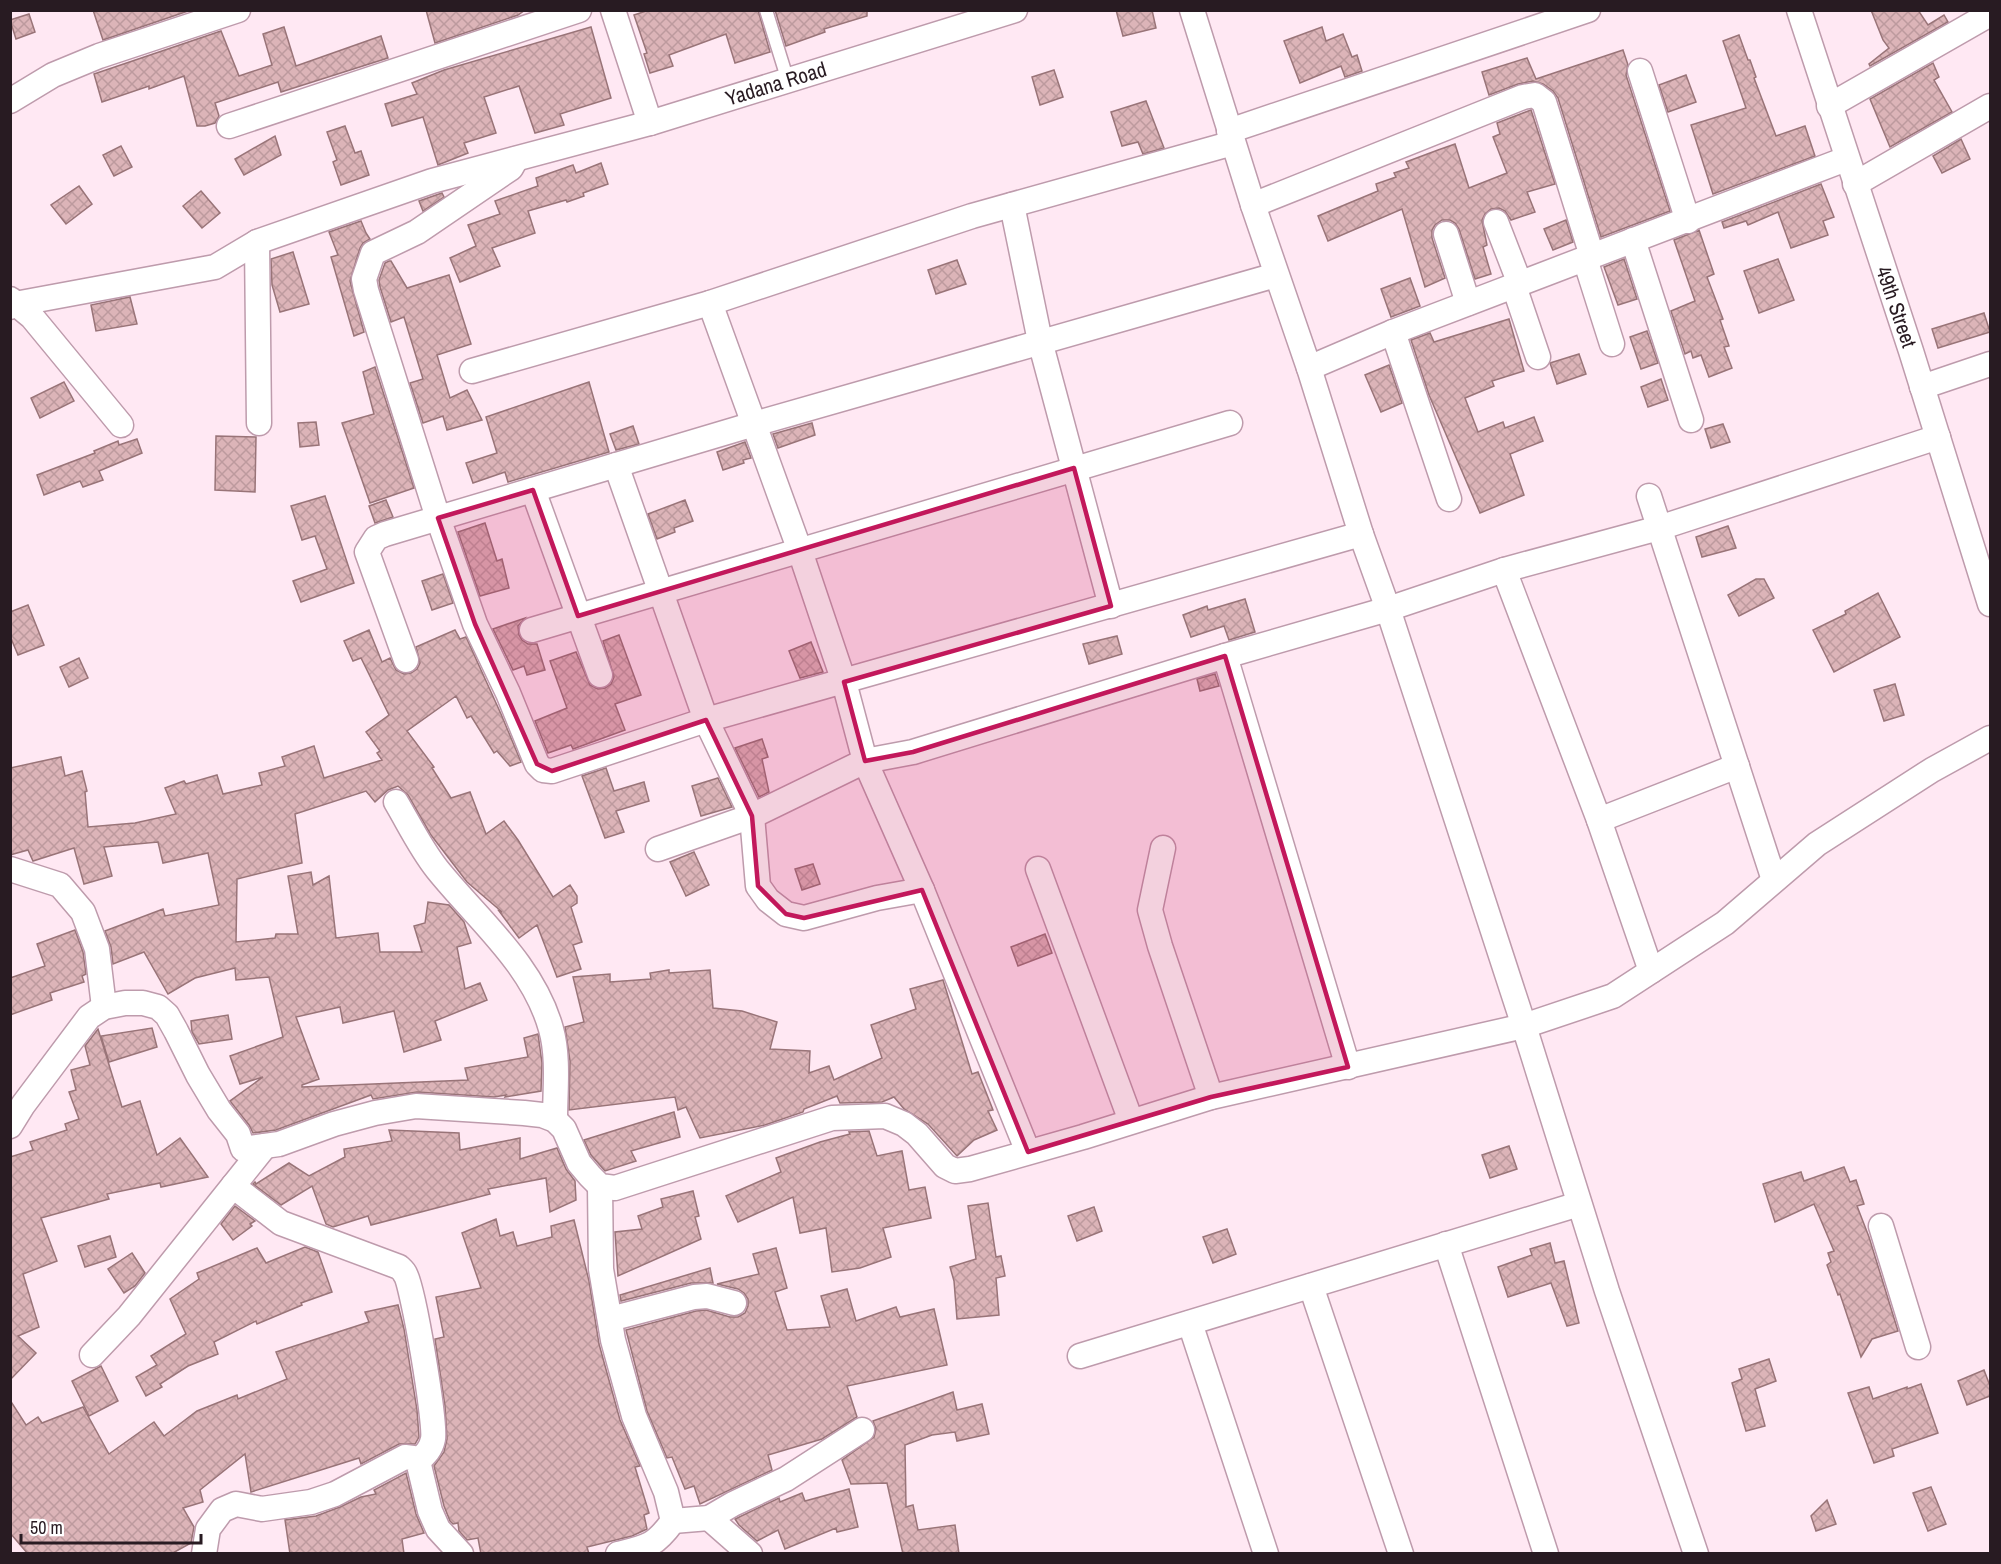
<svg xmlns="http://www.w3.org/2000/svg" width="2001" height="1564" font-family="'Archivo Narrow',sans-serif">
  <defs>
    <pattern id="building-cross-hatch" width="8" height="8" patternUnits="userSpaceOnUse" patternTransform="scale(1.5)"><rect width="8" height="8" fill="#dcb4b8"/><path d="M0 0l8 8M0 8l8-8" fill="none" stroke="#bd9a9e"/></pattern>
  </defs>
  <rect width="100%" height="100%" fill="#ffe8f3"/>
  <g fill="url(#building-cross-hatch)" stroke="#997478" stroke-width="1.5">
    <path d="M93,10H191L103,40Z"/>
    <path d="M426,10H525L518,15L435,43Z"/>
    <path d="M649,10H758L770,52L735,63L726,34L669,55L673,66L650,73L644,54L647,53L634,15Z"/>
    <path d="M775,10H867V16L824,29L825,32L786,46Z"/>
    <path d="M1116,10H1152L1156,28L1123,36Z"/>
    <path d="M1871,10H1918L1928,25L1944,15L1948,22L1870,66L1869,64L1889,48L1883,40Z"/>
    <path d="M29,14L35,32L16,39L10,20Z"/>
    <path d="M284,27L296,66L381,36L388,58L281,92L278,82L215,103L219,116L215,123L205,126H197L184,76L149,89V86L102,102L94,74L221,31L239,76L272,65L263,34Z"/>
    <path d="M591,27L611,98L560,114L564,125L535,133L519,86L484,97L496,133L464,143L468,153L438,165L423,117L392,126L385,104L417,94L412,83L444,70Z"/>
    <path d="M1322,27L1326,41L1343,34L1352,57L1357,55L1362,71L1345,77L1341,66L1300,83L1284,41Z"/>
    <path d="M1739,35L1748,60H1750L1756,77L1754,78L1776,136L1805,126L1815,156L1713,194L1691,125L1746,108L1723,41Z"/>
    <path d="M1623,50L1628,65L1626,75L1670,211L1601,237L1558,98L1553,91L1543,84L1533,81L1518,84L1489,95L1482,72L1527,58L1536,79Z"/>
    <path d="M1933,63L1939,77L1934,80L1952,112L1890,147L1870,99Z"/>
    <path d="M1054,70L1063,97L1040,105L1032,77Z"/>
    <path d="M1686,75L1696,102L1668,112L1659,85Z"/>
    <path d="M1146,101L1164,148L1143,154L1138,142L1122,146L1111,112Z"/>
    <path d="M1531,110L1555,184L1527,192L1535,212L1511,220L1505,211L1499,208L1491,209L1485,214L1482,220L1487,245L1483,247L1491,274L1475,279L1459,229L1455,223L1450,220H1442L1435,225L1432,230V238L1445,278L1425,287L1402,209L1328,241L1318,216L1378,191L1376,184L1396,177L1394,173L1409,168L1406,162L1438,150L1455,144L1469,188L1507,173L1493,137L1500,134L1497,123Z"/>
    <path d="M345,126L355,153L361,151L369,175L341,185L333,162L337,160L327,132Z"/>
    <path d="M275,136L281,155L244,175L235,159Z"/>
    <path d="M1961,139L1970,159L1942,173L1933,156Z"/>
    <path d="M121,146L132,167L114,176L103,155Z"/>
    <path d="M601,163L608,184L583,193L584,196L567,202L566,200L528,211L535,233L492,248L500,266L460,282L450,258L476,246L468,225L500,214L495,201L538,186L536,178L573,165L576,173Z"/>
    <path d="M1821,184L1834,217L1823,221L1828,235L1791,248L1778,212L1748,225L1746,221L1724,228L1722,222Z"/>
    <path d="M79,186L92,204L66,224L51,205Z"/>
    <path d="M201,191L220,213L202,228L183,206Z"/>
    <path d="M442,193L444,197L423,211L419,201Z"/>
    <path d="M1566,220L1573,242L1553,250L1544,229Z"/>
    <path d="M361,221L366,233L370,239L363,243L360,248L350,281L364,332L354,336L331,257L338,255L329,232Z"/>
    <path d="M1699,230L1714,274L1707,277L1723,319L1720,320L1729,346L1724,347L1732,368L1709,377L1701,355L1693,358L1691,351L1685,354L1671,311L1695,301L1674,240Z"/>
    <path d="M293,252L309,304L280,312L272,285L271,259Z"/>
    <path d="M1624,259L1637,299L1618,305L1604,267Z"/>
    <path d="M1778,259L1794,300L1759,313L1744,271Z"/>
    <path d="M957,260L966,284L936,294L928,270Z"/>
    <path d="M389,261H391L407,288L449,275L471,344L437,355L450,398L467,390L482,420L447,430L443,416L423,423L410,383L423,379L404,317L391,322L380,287L379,280L385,263Z"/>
    <path d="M1410,278L1420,306L1391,317L1381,289Z"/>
    <path d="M130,297L137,324L96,331L91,305Z"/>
    <path d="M1984,313L1990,332L1938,348L1932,329Z"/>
    <path d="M1509,319L1524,371L1492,381L1494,386L1465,398L1478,432L1503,422L1505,428L1534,417L1543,441L1510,454L1524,495L1480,513L1429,395L1411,340L1430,333L1434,342Z"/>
    <path d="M1647,331L1658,363L1641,369L1630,337Z"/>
    <path d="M1579,354L1586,374L1557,384L1550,363Z"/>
    <path d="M1389,365L1402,403L1381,412L1365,375Z"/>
    <path d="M375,367L414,488L370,503L342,423L374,414L363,372Z"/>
    <path d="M1661,379L1668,400L1648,407L1641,387Z"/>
    <path d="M64,382L74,401L40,418L31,398Z"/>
    <path d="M589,382L609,452L508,482L505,472L473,483L466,463L497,453L486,417Z"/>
    <path d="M316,422L319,445L300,447L298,423Z"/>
    <path d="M812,423L815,435L778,448L773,434Z"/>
    <path d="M1723,424L1730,442L1711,448L1705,429Z"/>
    <path d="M633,426L639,444L616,450L610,434Z"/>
    <path d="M216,436L256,437L255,492L215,490Z"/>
    <path d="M137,439L142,453L99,471L103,480L83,487L80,481L44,495L37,475L95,453L94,451L118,441L119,445Z"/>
    <path d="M745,442L751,458L743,460L744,463L723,470L717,452Z"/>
    <path d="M325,496L354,583L301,602L293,581L327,569L315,536L302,540L291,506Z"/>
    <path d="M386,500L393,517L375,523L369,506Z"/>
    <path d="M685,500L693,521L674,528L675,532L657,539L648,514Z"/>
    <path d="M485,523L497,561L502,559L509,588L480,596L458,532Z"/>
    <path d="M1728,526L1736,548L1702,557L1696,537Z"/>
    <path d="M443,574L453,603L432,610L422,581Z"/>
    <path d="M1756,579H1764L1774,598L1739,616L1728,595Z"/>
    <path d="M1878,593L1900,637L1834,672L1813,630L1846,614L1845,611Z"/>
    <path d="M1245,599L1255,632L1229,640L1224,626L1191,637L1183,615L1207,606L1208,610Z"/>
    <path d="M28,605L44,645L18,655L10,636V612Z"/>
    <path d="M525,618L518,626L519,635L522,640L528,644H537L545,670L527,675L524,666L513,670L493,629Z"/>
    <path d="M369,630L382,662L390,658L396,670L404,674L411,673L417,669L420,663L416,647L455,630L460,639L466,637L501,714L521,762L510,766L497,751L494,753L471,716L467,718L456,696L407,731L434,767L432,768L451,798L470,792L486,834L504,821L518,840L553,897L570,885L577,896V903L571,907L582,942L573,945L581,969L557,977L537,925L519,938L499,911L502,912L467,882L431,835L408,795L398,786L388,790L375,802L366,791L295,814L302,863L237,879L236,942L275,938L276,934H298L288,876L311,872L313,885L329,876L336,938L378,933L380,952H422L414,926L425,923L428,902L449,905L464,922L471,943L457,947L465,989L480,983L487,1000L435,1021L441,1040L404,1052L394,1011L343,1023L340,1007L296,1017L319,1079L302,1085V1087L468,1080L465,1068L528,1057L524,1038L538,1034L542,1063L541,1091L505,1097L506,1095L494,1097L417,1092L373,1099L371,1095L276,1130L253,1133L249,1125L230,1101L263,1077L240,1084L230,1056L283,1037L269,977L236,980L235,968L195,978L168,994L144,952L113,964L111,947L105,931L163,909L165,916L219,905L208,853L163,863L158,842L104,847L112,876L84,884L74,848L33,861L28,850L10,855V768L61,757L65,776L82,771L87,791L85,792L88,827L135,823L176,814L165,788L184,781L186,784L217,775L223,794L262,785L259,773L285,766L282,757L314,746L324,778L382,760L377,753L380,751L366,732L389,715L361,658L353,661L344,641Z"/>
    <path d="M619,635L641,695L615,704L625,730L573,749L571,745L548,753L535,721L567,708L550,661L576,652L590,685L598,689L605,688L611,684L614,677L603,641Z"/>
    <path d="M1117,636L1122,654L1089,664L1083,644Z"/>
    <path d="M811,642L823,672L800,678L789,651Z"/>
    <path d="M79,658L88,678L69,687L60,667Z"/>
    <path d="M1215,674L1219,686L1200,691L1197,679Z"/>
    <path d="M1895,684L1904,715L1884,721L1874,690Z"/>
    <path d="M762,739L768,757L762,759L769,792L759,797L735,748Z"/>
    <path d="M606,768L614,791L644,782L649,801L616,811L624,832L605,838L582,776Z"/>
    <path d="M718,778L732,807L701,816L692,786Z"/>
    <path d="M694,852L709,885L686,896L670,862Z"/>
    <path d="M813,864L820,884L802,890L795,869Z"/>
    <path d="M75,930L83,952L86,974L82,976L84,982L50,993L52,1000L10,1015V978L45,966L37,944Z"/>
    <path d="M1045,934L1052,953L1018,966L1011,947Z"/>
    <path d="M669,970V973L710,970L713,1008L742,1011L777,1022L770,1049L810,1051L809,1073L829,1066L834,1080L882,1058L871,1025L916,1009L910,989L943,980L972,1074L978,1072L993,1110L988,1111L997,1130L974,1140L957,1156L928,1124L904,1109L894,1097L882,1102L840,1103L837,1096L804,1109L803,1112L765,1125L700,1138L686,1107L678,1110L675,1097L569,1110L570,1061L565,1027L584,1022L573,977L610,974V982L651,979L650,973Z"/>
    <path d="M228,1015L232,1039L199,1044L192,1032L191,1021Z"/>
    <path d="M152,1028L157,1047L109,1062L101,1036Z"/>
    <path d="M98,1029L122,1107L140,1101L157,1155L180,1138L208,1177L161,1187L160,1183L107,1194L109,1199L41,1218L57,1261L23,1274L39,1327L18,1336L36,1353L10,1380V1157L33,1150L30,1142L67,1130L65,1124L79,1119L69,1092L76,1090L71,1070L90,1065L85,1046Z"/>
    <path d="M674,1112L680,1137L631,1151L636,1161L605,1171L591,1155L584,1140Z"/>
    <path d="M389,1130L459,1133L460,1150L520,1138V1159L557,1148L566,1169L575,1181L576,1200L550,1212L546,1178L488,1189L490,1194L371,1225L368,1216L333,1227L326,1224L312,1186L281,1205L253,1184L255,1182L256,1184L289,1163L309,1176L345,1157L344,1149L392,1141Z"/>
    <path d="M869,1131L877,1156L902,1151L909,1190L925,1187L931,1218L883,1228L891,1257L860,1268L832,1272L826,1228L800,1233L793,1197L738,1222L726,1196L781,1172L776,1158L820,1142L850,1134L849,1132Z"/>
    <path d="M1509,1146L1517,1169L1490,1178L1482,1155Z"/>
    <path d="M1844,1167L1850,1182L1856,1180L1864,1204L1857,1206L1869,1237L1898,1331L1872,1339L1861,1357L1840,1294L1838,1295L1827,1265L1831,1262L1828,1253L1834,1251L1814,1204L1775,1222L1763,1184L1801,1172L1804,1181Z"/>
    <path d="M693,1191L699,1216L695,1217L701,1239L618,1276L615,1232L642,1229L638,1216L663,1207L661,1199Z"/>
    <path d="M988,1203L996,1257L1001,1256L1005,1276L996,1278L999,1315L957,1319L954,1281L950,1267L976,1259L968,1206Z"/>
    <path d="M235,1206L255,1221L250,1224L252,1226L233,1240L221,1224Z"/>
    <path d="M1094,1207L1102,1231L1077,1241L1068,1216Z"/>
    <path d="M496,1219L500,1236L513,1232L517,1246L552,1237L551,1226L574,1220L589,1281L599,1344L620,1420L640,1466L635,1467L649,1513L644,1515L647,1529L632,1536L587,1547L589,1554H481L478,1538L467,1540L459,1531L458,1523L453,1524L450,1521L444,1506L434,1466L444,1452L447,1439L445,1406L435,1339L444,1337L436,1297L481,1288L462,1233Z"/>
    <path d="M1227,1229L1236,1254L1213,1263L1203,1237Z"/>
    <path d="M110,1236L116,1257L85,1267L78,1246Z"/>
    <path d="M1550,1243L1555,1263L1564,1261L1579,1323L1567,1326L1551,1283L1508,1297L1498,1267L1532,1255L1530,1249Z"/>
    <path d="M305,1247L318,1252L332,1292L301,1303L302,1305L257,1324L256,1321L214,1342L218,1354L188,1366L160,1384L162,1387L146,1396L136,1377L157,1365L151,1356L186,1334L170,1299L199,1279L197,1273L257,1248L266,1263Z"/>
    <path d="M776,1248L787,1288L775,1292L787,1330L830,1327L821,1296L847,1289L856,1321L896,1307L900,1317L934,1309L947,1365L847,1386L857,1417L822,1439L768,1455L772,1470L700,1504L694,1486L685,1489L672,1457L667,1458L647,1411L626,1330L696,1311L706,1310L730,1317H738L745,1313L748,1306V1299L744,1293L738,1289L717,1284L759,1274L753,1254Z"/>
    <path d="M132,1253L145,1273L135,1286L124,1293L108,1269Z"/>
    <path d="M710,1268L713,1283H691L621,1301L620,1295Z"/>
    <path d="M398,1305L404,1329L417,1410L419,1437L415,1444H399L361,1464L359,1458L251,1492L245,1454L200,1490L203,1502L183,1508L194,1527L191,1543L171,1554H28L10,1533V1400L26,1425L38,1417L42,1423L83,1407L109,1454L154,1422L164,1436L197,1411L237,1395L238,1399L287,1379L276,1352L369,1322L365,1312Z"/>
    <path d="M1769,1359L1776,1381L1755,1389L1765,1426L1746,1431L1732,1383L1742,1379L1739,1369Z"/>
    <path d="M101,1366L118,1401L89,1416L72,1381Z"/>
    <path d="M1984,1370L1990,1386V1396L1967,1405L1958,1381Z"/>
    <path d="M1921,1384L1938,1433L1892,1449L1894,1456L1874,1463L1848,1393L1869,1387L1873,1399L1907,1387V1389Z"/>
    <path d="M953,1392L957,1410L982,1404L989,1434L957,1441L955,1432L932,1435L905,1445L906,1507L913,1505L918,1530L955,1525L959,1554H903L887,1483L851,1484L842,1460L874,1437L876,1429L873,1421Z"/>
    <path d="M406,1473L416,1514L424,1533L402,1539L404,1554H290L285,1520L316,1516L340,1507L361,1497L376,1494L374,1490Z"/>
    <path d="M1931,1487L1946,1524L1928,1531L1913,1493Z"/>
    <path d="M849,1489L858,1527L837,1532L836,1528L785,1549L778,1530L757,1541L739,1525L735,1519L779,1498L780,1502L802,1493L805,1501Z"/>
    <path d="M1827,1500L1836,1524L1816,1531L1811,1516Z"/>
  </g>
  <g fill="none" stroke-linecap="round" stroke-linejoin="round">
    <defs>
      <path id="service" d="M766,10L788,81"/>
      <g id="minor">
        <path d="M613,10L650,123"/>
        <path d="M1192,10L1253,205L1309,368L1361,534L1388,609L1524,1026L1607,1291L1696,1554"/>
        <path d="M1799,10L1911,351L1990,604"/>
        <path d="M1640,71L1688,221"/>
        <path d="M10,101L53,75L99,56L238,10"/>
        <path d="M1829,106L1990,14"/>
        <path d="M229,126L579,10"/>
        <path d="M1229,131L1588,10"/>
        <path d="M516,159L511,168L417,232L373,253L364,279L366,290L438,518L475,624L508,693L537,764L543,770L552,771L706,720L1361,534"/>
        <path d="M1855,184L1990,106"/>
        <path d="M1012,205L1040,341L1111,606"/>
        <path d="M1253,205L1523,97L1535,95L1544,102L1592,256"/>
        <path d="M1496,222L1520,284"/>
        <path d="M1446,234L1468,303"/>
        <path d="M1633,240L1691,420"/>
        <path d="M257,242L259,423"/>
        <path d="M1585,259L1612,344"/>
        <path d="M1514,286L1538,357"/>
        <path d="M10,299L32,317L121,425"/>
        <path d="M710,303L800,551L844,682L865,761L922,890L1028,1152"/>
        <path d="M10,307L15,304L215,267L257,242L432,181L650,123L1015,10"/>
        <path d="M1393,332L1449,499"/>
        <path d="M1309,368L1393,332L1846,159"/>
        <path d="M472,371L710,303L972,216L1233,143"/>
        <path d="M1922,387L1990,364"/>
        <path d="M616,465L706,720L752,816L758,886L768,900L786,914L804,918L877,898L922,890"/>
        <path d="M533,490L600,675"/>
        <path d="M1649,496L1774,880"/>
        <path d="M1504,570L1599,820L1651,971"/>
        <path d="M532,630L1230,423"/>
        <path d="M1225,656L1348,1067"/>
        <path d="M406,660L367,552L376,538L385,534L754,424L1276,275"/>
        <path d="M396,802C409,824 421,849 437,869C477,919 533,964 551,1029C559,1057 555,1091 555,1120"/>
        <path d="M1599,820L1737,766"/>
        <path d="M1163,848L1150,910L1160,946L1211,1097"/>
        <path d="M658,849L752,816L865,761L913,752L1225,656L1388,609L1504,570L1659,528L1938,437"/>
        <path d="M10,869L60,885L83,912L97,949L104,1007"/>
        <path d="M1038,869L1131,1121"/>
        <path d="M10,1126L23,1105L89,1017L104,1007L125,1003H143L158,1007L167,1015L176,1031L198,1075L219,1110L238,1134L243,1149L279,1144L334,1124L375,1113L416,1106L524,1113L542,1115L555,1120L564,1129L579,1163L590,1176L600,1186L615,1188L832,1118L885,1116L904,1124L917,1134L945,1166L955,1171L970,1169L1083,1137L1211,1097L1524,1026L1613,996L1725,923L1817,844L1932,770L1990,738"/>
        <path d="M233,1186L281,1223L399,1267C401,1269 404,1271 405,1274C413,1285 436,1423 433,1439C431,1449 426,1454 418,1461"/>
        <path d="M600,1186L601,1269L613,1340L634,1416L666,1492L673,1521C655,1546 647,1547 618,1554"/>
        <path d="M1881,1226L1918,1347"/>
        <path d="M1446,1244L1546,1554"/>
        <path d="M1311,1286L1401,1554"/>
        <path d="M610,1319L694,1297L707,1296L734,1303"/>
        <path d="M1190,1323L1266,1554"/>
        <path d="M92,1355L129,1316L265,1146"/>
        <path d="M1080,1356L1579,1204"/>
        <path d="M709,1518L750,1554"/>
        <path d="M673,1521L709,1518L733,1504L786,1479L862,1430"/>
        <path d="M204,1554L208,1529L222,1510L236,1504L262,1509L311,1502L335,1494L405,1457L413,1458L418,1461L430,1511L438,1529L461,1554"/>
      </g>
    </defs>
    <use href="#service" stroke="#be9bac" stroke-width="15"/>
    <use href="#minor" stroke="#be9bac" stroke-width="27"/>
    <use href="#service" stroke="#fff" stroke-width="12"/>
    <use href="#minor" stroke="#fff" stroke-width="24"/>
  </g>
  <path fill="#c2185b" fill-opacity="0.2" stroke="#c2185b" stroke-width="4.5" stroke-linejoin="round" d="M1074,468L1111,606L844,682L865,761L913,752L1225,656L1348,1067L1211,1097L1028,1152L922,890L804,918L786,914L758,886L752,816L706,720L552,771L537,764L475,624L438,518L533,490L578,616Z"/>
  <g text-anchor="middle" stroke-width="4.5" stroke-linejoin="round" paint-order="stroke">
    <g font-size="21" fill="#281b22" stroke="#fff">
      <text transform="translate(776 84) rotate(-17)" y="7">Yadana Road</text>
      <text transform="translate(1896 307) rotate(71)" y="7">49th Street</text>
    </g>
  </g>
  <rect width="2001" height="1564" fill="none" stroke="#281b22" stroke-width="24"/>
  <path d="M21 1534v9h180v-9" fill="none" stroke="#281b22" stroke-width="3"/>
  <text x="30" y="1534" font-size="18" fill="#281b22" stroke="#ffffff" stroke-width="4.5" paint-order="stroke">50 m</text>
</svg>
